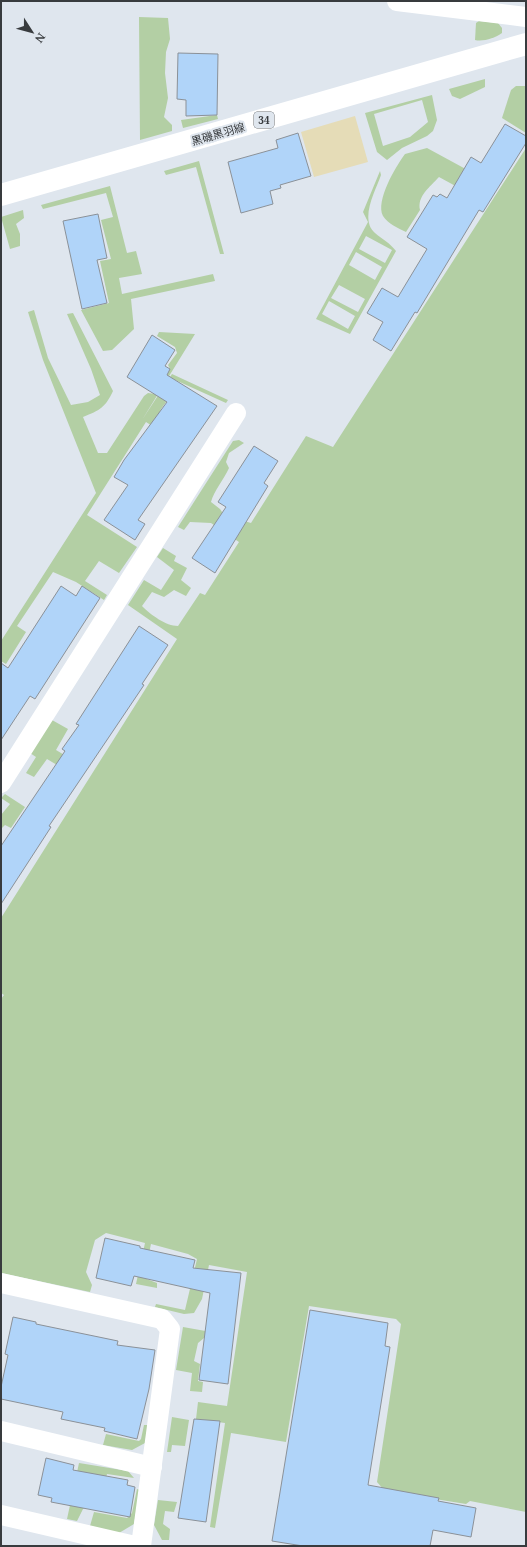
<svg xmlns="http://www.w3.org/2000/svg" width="527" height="1547" font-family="'Noto Serif','Noto Sans JP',serif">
  <rect width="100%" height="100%" fill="#dfe6ee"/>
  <g fill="#b3cfa4" fill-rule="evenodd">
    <path d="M139,17L168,18L170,39L166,52L165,73L168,98L164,117L172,125V131L140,140Z"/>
    <path d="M479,21L498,23L502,28V33C495,38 483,42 475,40L476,23Z"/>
    <path d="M485,79V87L460,99L452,96L449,89Z"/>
    <path d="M516,86H526V133L502,118L511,90Z"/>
    <path d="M432,95L437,120L433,131L427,136L402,148L387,160L377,152L365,113ZM422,100L428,122L410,137L383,146L374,114Z"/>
    <path d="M217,115L218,119L183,128L181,120Z"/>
    <path d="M427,148L473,173L461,189L439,177C430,187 417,196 420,210L406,232C398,228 388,224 383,216C375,201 396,166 405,154Z"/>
    <path d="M526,148V1512L470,1501L466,1504L385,1491L377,1482L401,1324L396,1319L309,1306L286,1442L231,1433L215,1528L210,1527L225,1423L196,1419L198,1402L227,1406L247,1272L209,1265L202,1299L194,1313L184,1314L155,1307L156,1304L185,1310L197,1259L188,1254L151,1244L144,1278L157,1283V1288L136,1284L145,1243L106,1233L95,1240L86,1272L92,1285L90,1292L1,1273V999L4,995L1,993V918L177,639L128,605L144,580L161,590L174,570L157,557L163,548L176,556L174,561L187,568L181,580L191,588L186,596L174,590L164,597L152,592L142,606C151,615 166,626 178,626L200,593L205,595L239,542L211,523L190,522L184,530L178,527L233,441L239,440L244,443L229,453L226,462L229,468C224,479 214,491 211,502L220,509L224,515L251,523L306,436L333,447Z"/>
    <path d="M199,161L224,254H220L196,167L166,175L164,171Z"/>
    <path d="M380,171L381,175C376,190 359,219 375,233C382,239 390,243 396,251L350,334L316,319L368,222L363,212ZM366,236L392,250L385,263L359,249ZM356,252L382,267L375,280L349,265ZM339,285L365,299L358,312L331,298ZM329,301L355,316L348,329L322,314Z"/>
    <path d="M110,186L127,253L136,251L142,274L119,278L122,294L213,274L215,281L131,299L134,329L112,350L103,351L81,310L109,303L100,261L111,259L101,220L113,217L106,193L43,209L41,205Z"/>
    <path d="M23,210L24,218L16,224L20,234V246L10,249L1,217Z"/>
    <path d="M34,310L48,358L71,405L88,402L100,395L91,369L67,314L73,313L113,391C105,408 100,410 83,417L98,453H107L144,396L148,393L155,394L170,369L168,365L177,353L175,347L157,336L159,332L195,334L142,420L172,374L228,400L226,403L173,379L172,394L161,409L158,417L166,435L146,422L87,515L137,547L119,573L99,561L85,581L107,595L104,600L76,582L53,572L17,626L26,632L6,664L1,661V641L96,493L43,360L28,312Z"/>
    <path d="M52,720L68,729L56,750L71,759L72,774L47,759L34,777L26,773L36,757L30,753Z"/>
    <path d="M5,794L25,807L11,828L5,825L1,829V815L10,804L1,798Z"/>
    <path d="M183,1327L228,1335L227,1340L204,1338L198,1343L194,1361L200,1364L198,1381L203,1382L202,1392L190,1391L192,1373L176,1370Z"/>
    <path d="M172,1417L189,1420L185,1446L172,1445L171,1452H167Z"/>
    <path d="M144,1425H148L145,1443L132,1450L103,1445L106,1434L139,1441L141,1439Z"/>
    <path d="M79,1463L128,1471L134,1478L107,1474L104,1488L96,1502L83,1509L77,1521L67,1519Z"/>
    <path d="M137,1489L140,1490L134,1524L119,1533L90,1526L94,1512L127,1518L132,1513Z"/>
    <path d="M158,1500L177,1502L174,1512L165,1511L163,1524L170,1529L169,1540H162L154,1525Z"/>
  </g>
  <path fill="#e5dcb7" d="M355,116L368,162L314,177L301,132Z"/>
  <g fill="#b0d4f9" stroke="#8b9198">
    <path d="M178,53L218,54L217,115L186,116V100L177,99Z"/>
    <path d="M505,124L526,136V143L483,212L479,210L417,313L415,312L391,351L373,340L383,322L367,313L382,288L398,297L427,249L407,237L433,195L437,197L440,194L447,198L471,157L481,163Z"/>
    <path d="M298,133L311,176L280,185L281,188L270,191L273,204L241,213L228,162L278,148L276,140Z"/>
    <path d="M98,214L107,258L97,260L107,303L82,309L63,221Z"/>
    <path d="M152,335L175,350L165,366L170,369L167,375L217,406L138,520L145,524L135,540L104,520L128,485L114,477L124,460L167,402L127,377Z"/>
    <path d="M254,446L278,461L264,483L268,486L215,573L192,558L226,507L218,502Z"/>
    <path d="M61,586L76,596L82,586L100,598L35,699L30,696L1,740V663L8,668Z"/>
    <path d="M139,626L168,645L142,684L144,685L49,826L51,827L1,904V846L65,751L62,749L79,725L76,724Z"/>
    <path d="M105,1238L140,1246V1248L195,1260L193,1268L241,1273L228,1384L199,1380L210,1293L134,1276L131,1286L96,1278Z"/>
    <path d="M310,1310L388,1323L385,1346L390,1347L368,1485L439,1498L438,1501L476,1508L471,1537L433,1530L430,1546H303L272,1541Z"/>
    <path d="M13,1317L36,1322V1324L118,1341L117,1345L155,1350L149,1389L137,1439L104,1431L105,1428L61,1419L63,1412L1,1399V1387L8,1355L5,1354Z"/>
    <path d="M194,1419L220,1421L206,1522L178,1518Z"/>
    <path d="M46,1458L74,1465L73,1470L128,1480L127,1485L135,1487L130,1517L51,1502L52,1498L38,1495Z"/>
  </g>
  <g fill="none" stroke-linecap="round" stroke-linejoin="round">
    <g stroke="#fff" stroke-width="20">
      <path d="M397,1L526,17"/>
      <path d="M1,783L236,413"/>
      <path d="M1,1283L162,1319L170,1329L141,1546"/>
      <path d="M1,1431L152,1467"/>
      <path d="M1,1515L135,1546"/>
    </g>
    <path stroke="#fff" stroke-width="22" d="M1,195L526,44"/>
  </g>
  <g text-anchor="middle" stroke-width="4" stroke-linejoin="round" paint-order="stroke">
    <rect fill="#dfe6ee" stroke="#6a6e73" stroke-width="1" x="254" y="112" width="20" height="16" rx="3"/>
    <g font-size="10" font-weight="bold" fill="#383b3e">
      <text x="264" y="124">34</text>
    </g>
    <g font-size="11" fill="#383b3e" stroke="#dfe6ee">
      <text transform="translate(218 134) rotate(-16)" y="4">黒磯黒羽線</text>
    </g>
  </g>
  <rect width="527" height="1547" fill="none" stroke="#383b3e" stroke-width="4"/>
  <g transform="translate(32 32) rotate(126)" stroke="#dfe6ee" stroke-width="3" paint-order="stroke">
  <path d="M0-3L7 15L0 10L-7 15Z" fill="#383b3e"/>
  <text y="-6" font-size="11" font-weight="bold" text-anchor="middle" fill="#383b3e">N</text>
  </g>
</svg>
